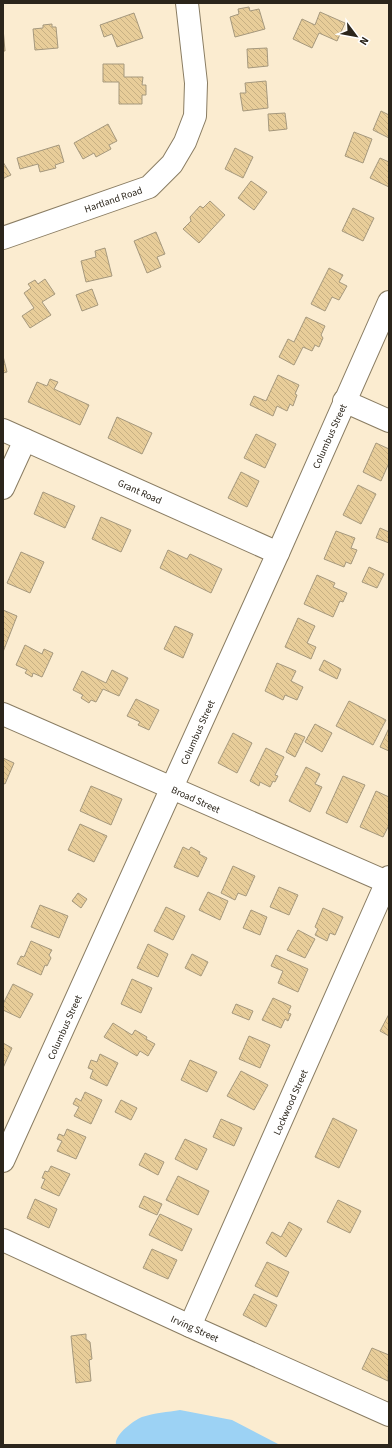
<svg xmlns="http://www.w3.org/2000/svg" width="392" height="1448" font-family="'Source Sans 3',sans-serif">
  <defs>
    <pattern id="building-back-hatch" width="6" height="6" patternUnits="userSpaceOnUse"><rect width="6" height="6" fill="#e8cd99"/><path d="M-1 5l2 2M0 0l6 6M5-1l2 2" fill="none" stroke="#c7b083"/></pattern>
  </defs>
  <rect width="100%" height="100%" fill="#fbecd0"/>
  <path fill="#9cd2f4" d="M180,1410L232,1420L280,1445H116C114,1435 133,1421 142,1417C154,1413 168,1412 180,1410Z"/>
  <g fill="url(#building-back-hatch)" stroke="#a5987d">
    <path d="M249,7L250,11L259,9L265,29L235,37L230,17L239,14L238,9Z"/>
    <path d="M320,12L345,23L337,41L319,33L312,48L293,39L302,19L315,25Z"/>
    <path d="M134,13L143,38L117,47L112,34L104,37L100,25Z"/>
    <path d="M52,24V27H56L58,48L35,50L33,29L43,28V25Z"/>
    <path d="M3,28L5,51H3Z"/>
    <path d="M267,48L268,66L248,68L247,49Z"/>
    <path d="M103,64H124V77H143L142,85H146V95H142V104H119V82H103Z"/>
    <path d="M266,81L268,108L243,111L240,93H246L245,83Z"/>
    <path d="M381,111L389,115V138L373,130Z"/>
    <path d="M285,113L287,129L269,131L268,114Z"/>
    <path d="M108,124L117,141L109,145L111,149L96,157L94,153L83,159L74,143Z"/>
    <path d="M354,132L372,139L363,163L345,156Z"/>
    <path d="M59,145L64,162L55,165L56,168L40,172L38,164L20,169L17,158Z"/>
    <path d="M235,148L253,157L243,178L225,169Z"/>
    <path d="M380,158L389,162V187L370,178Z"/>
    <path d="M3,162L11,175L4,178L3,182Z"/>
    <path d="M251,181L267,192L254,210L238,198Z"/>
    <path d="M210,201L225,215L199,243L183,229L191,221L190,217L200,206L203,208Z"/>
    <path d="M353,208L374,218L363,241L342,231Z"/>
    <path d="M156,232L165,254L157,257L161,267L147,273L134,241Z"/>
    <path d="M105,248L112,276L86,282L81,261L96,257L95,251Z"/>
    <path d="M329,268L343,275L339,282L347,286L339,300L332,297L325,311L311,304Z"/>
    <path d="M45,279L55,294L42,302L51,315L30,328L22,316L34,308L24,293L31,288L28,284L35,280L38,284Z"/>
    <path d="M92,289L98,305L82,311L76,295Z"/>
    <path d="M306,317L325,326L321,335L323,338L319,347L315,345L312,351L303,347L294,365L279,357L288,339L294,342Z"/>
    <path d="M3,356L7,372L3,373Z"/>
    <path d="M278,375L299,385L295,394L297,395L293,406L290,404L287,411L277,406L273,416L250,405L254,396L266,401Z"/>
    <path d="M50,379L58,382L54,389L89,405L80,425L28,402L37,382L47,386Z"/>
    <path d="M117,417L152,433L142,454L108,438Z"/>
    <path d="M256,434L276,444L265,468L244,458Z"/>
    <path d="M376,443L389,449V463L381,481L363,472Z"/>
    <path d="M241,472L259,481L247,507L228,498Z"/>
    <path d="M358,485L376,494L361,524L343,515Z"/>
    <path d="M43,492L75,506L65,528L34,514Z"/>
    <path d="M101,517L131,530L121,552L92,539Z"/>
    <path d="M380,528L389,532V543L376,538Z"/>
    <path d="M336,531L355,538L351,548L357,550L351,564L346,562L344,567L324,559Z"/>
    <path d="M168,550L187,559L190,554L222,569L211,593L160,568Z"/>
    <path d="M21,552L44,562L30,593L7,583Z"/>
    <path d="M369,567L384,574L377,588L362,582Z"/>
    <path d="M317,575L335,583L333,587L347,593L343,602L340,601L333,617L304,604Z"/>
    <path d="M3,610L17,616L3,652Z"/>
    <path d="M298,618L315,626L307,643L316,647L311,659L285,647Z"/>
    <path d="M175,626L193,634L183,658L164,649Z"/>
    <path d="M25,645L42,654L44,649L53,653L42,677L33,673L32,677L25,673L27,670L16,665Z"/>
    <path d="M324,660L341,669L337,679L319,670Z"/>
    <path d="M277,663L296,671L291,681L303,687L297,700L285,695L283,700L265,691Z"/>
    <path d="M112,670L128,678L119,696L103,689L96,702L91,700L89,703L81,698L83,695L73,690L82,671L106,683Z"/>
    <path d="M136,699L159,710L149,730L138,725L140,722L127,716Z"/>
    <path d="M349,701L386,720L373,745L336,726Z"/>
    <path d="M315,724L332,733L322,752L305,742Z"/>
    <path d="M389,728V751L380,747Z"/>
    <path d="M233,733L252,743L237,773L218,763Z"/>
    <path d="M295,733L305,737L295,757L286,752Z"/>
    <path d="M266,748L284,757L275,775L278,776L275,782L273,781L270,787L260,782L259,786L250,781Z"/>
    <path d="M3,758L14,763L5,784L3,783Z"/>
    <path d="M306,767L320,774L315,784L322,787L310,812L289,801Z"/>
    <path d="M343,776L365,785L347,823L326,813Z"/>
    <path d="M91,786L122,799L111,825L80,811Z"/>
    <path d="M376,791L389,797V825L383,837L360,827Z"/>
    <path d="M80,824L107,836L94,862L68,850Z"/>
    <path d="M183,847L189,850L191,847L200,852L199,854L207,858L198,877L174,867Z"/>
    <path d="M233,866L255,876L246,896L238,893L235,900L221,893Z"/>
    <path d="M279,887L298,895L289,915L270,907Z"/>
    <path d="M208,892L228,901L220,920L199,910Z"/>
    <path d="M78,893L87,899L81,908L72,901Z"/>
    <path d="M40,905L68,916L59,938L31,927Z"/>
    <path d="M166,907L185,916L173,940L154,931Z"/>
    <path d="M323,908L343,917L335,935L330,933L327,941L315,935L318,929L315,927Z"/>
    <path d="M251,910L267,917L260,935L243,928Z"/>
    <path d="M298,930L315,939L305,958L287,950Z"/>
    <path d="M31,941L52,950L49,955L51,958L47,966L45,965L41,975L17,964L21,956L24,957Z"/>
    <path d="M148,944L168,954L158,977L137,968Z"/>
    <path d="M192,954L208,962L201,976L185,968Z"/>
    <path d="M276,955L308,969L298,992L278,983L283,971L271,966Z"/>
    <path d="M132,979L152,988L141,1013L121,1004Z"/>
    <path d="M13,984L33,994L20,1018L3,1010V1004Z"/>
    <path d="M273,998L291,1006L288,1013L291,1014L288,1021L285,1019L281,1028L262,1020Z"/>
    <path d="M236,1004L253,1011L249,1020L232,1013Z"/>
    <path d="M389,1014V1036L380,1031Z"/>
    <path d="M113,1023L132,1035L135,1030L147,1037L146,1039L155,1044L148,1056L140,1051L137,1056L104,1037Z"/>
    <path d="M249,1036L270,1045L260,1068L239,1059Z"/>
    <path d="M3,1043L12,1048L3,1068Z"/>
    <path d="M100,1054L118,1063L107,1086L90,1078L93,1070L88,1068L91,1060L97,1062Z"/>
    <path d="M190,1060L217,1072L207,1092L181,1080Z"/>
    <path d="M241,1071L268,1085L254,1110L227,1096Z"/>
    <path d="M85,1092L102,1100L91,1124L74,1116L79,1107L73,1104L76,1098L81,1101Z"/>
    <path d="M121,1100L137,1108L131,1120L115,1112Z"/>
    <path d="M333,1118L357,1130L339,1168L315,1157Z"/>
    <path d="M221,1119L242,1128L234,1146L213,1137Z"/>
    <path d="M67,1129L86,1137L76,1159L57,1151L62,1141L57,1139L59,1134L64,1136Z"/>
    <path d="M185,1139L207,1149L197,1170L175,1159Z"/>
    <path d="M145,1153L164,1162L158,1175L139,1165Z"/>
    <path d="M51,1166L70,1174L59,1196L41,1188L45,1179L42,1178L45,1171L48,1172Z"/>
    <path d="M178,1176L209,1191L198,1215L166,1200Z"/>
    <path d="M144,1196L162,1204L157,1215L139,1207Z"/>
    <path d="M35,1199L57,1209L49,1228L27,1218Z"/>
    <path d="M338,1200L361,1211L350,1233L327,1222Z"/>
    <path d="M160,1214L192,1229L182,1251L149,1235Z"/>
    <path d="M289,1222L302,1229L286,1257L266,1243L272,1232L281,1237Z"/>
    <path d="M152,1249L177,1260L168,1279L143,1268Z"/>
    <path d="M267,1262L289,1272L277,1297L255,1286Z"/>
    <path d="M254,1294L277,1305L266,1327L243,1315Z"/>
    <path d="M86,1334V1339L90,1342L92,1359L89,1360L91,1381L76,1383L71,1336Z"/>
    <path d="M372,1348L389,1355L388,1381L362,1369Z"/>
  </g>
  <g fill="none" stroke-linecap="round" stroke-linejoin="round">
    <defs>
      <g id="minor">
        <path d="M3,238L149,187L172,164L185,142L195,116L196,83L187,3"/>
        <path d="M344,401L389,421"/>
        <path d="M3,430L278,553"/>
        <path d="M3,488L25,440"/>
        <path d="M3,714L389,883"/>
        <path d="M3,1161L278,553L389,302"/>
        <path d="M3,1240L190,1326L389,1415"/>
        <path d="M190,1326L389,877"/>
      </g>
    </defs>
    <use href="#minor" stroke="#897c62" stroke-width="24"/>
    <use href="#minor" stroke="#fff" stroke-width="22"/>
  </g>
  <g text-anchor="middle" stroke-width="3" stroke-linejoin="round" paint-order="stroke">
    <g font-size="10" fill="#2b251b" stroke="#fff">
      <text transform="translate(113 199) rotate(-19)" y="4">Hartland Road</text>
      <text transform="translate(329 436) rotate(-66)" y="4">Columbus Street</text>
      <text transform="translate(140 491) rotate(24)" y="4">Grant Road</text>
      <text transform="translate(197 732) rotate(-66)" y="4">Columbus Street</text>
      <text transform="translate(196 799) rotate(24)" y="4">Broad Street</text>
      <text transform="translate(64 1027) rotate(-66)" y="4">Columbus Street</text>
      <text transform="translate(290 1102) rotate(-66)" y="4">Lockwood Street</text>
      <text transform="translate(195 1328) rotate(24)" y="4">Irving Street</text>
    </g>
  </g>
  <rect width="392" height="1448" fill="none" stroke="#2b251b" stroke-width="8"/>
  <g transform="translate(356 36) rotate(122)" stroke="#ffffff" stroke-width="3" paint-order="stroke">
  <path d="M0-3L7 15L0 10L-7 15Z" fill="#2b251b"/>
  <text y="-6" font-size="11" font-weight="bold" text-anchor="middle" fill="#2b251b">N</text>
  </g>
</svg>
